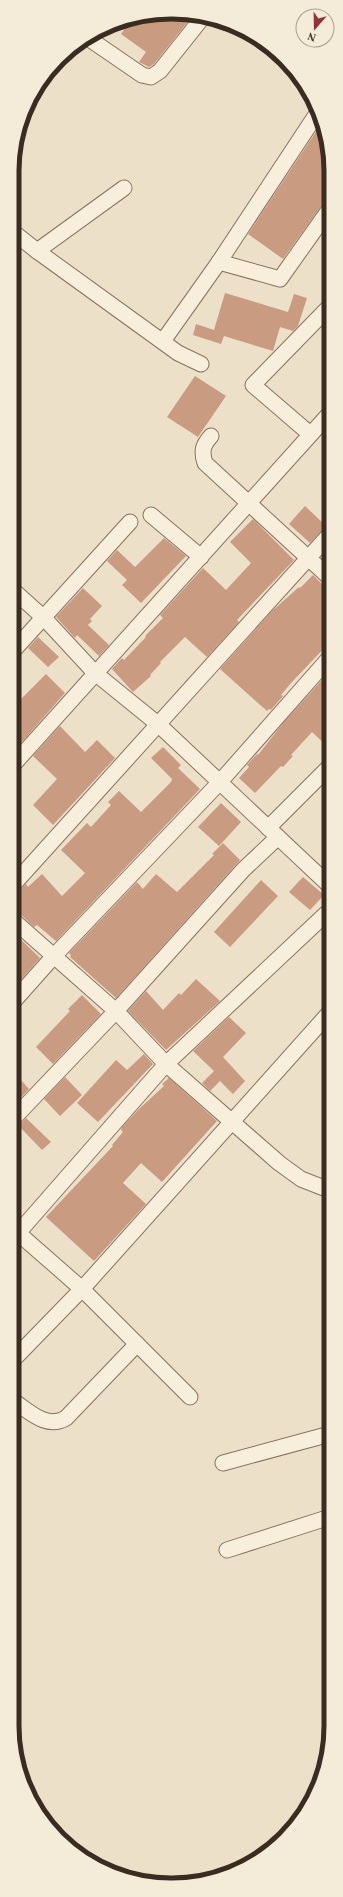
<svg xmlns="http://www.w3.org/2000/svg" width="343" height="1897" font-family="Georgia,serif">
  <rect width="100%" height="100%" fill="#ede0c9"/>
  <g fill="#c99b81">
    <path d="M194,14L154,64L149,67L139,62L146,52L121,34L133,17Z"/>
    <path d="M321,124L331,161V198L324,202L283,259L248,234Z"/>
    <path d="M225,293L288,312L294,294L307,298L298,326L293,331L280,327L273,351L224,336L221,344L193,335L196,324L214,330Z"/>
    <path d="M195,376L226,396L198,437L167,417Z"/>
    <path d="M305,506L326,526L310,543L289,524Z"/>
    <path d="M253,519L294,560L237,620L239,622L207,657L185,637L160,662L161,663L150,675L151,676L133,692L112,669L122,658L124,660L146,637L145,636L163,618L160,615L203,568L226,590L251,563L230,542Z"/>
    <path d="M164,538L186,556L141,603L122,585L127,580L107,561L117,550L135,567Z"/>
    <path d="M313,575L330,592V642L291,683L281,695L283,696L271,710L269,709L267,711L220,669L272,611L299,587L300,588Z"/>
    <path d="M83,588L102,606L90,619L92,621L88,625L109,645L99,656L77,635L75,638L56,617Z"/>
    <path d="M38,637L59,657L48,667L28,648Z"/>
    <path d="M330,671V749L312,732L291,755L293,756L283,767L281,766L255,793L239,778L249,767L247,765L257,754L258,755L284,722Z"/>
    <path d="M46,674L65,693L13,752V693L20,700Z"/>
    <path d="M60,726L85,752L97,740L115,758L53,825L33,805L57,779L33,756Z"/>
    <path d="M163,747L181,765L178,768L200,789L56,941L37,925L34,927L19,913L13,911V894L19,891L26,884L28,887L42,874L62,896L85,873L61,850L87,823L91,827L111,805L108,802L119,791L141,812L171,782L172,779L151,758Z"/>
    <path d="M221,803L241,822L219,846L198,827Z"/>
    <path d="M223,843L240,860L116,998L70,957L71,955L69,953L137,882L143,889L156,874L177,892L214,855L212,854Z"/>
    <path d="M303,877L324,895L310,910L289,892Z"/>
    <path d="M261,880L278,896L230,947L214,932Z"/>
    <path d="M13,932L40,958L13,989Z"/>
    <path d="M196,979L220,1001L166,1050L128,1011L146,991L163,1010L179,993L181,995Z"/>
    <path d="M82,995L101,1014L53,1064L36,1047L70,1011L68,1009Z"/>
    <path d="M229,1017L246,1033L223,1057L245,1081L233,1094L220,1081L210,1091L202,1083L214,1071L193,1051Z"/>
    <path d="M144,1054L153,1064L98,1122L77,1103L116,1060L127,1070Z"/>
    <path d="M13,1071L29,1089L13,1106Z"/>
    <path d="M65,1077L82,1095L60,1116L44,1099Z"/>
    <path d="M169,1078L217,1121L162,1182L141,1163L123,1183L146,1204L94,1261L46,1217L113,1146L112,1145L123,1132L121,1130L122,1127L139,1109L164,1086L162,1084Z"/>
    <path d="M26,1118L51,1142L42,1150L19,1126Z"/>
  </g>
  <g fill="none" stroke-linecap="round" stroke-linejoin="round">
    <defs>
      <g id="minor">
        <path d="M88,38L142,75L151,77L160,71L203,17"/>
        <path d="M13,232L37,251L178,353L201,364"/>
        <path d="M37,251L124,188"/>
        <path d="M219,262L318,112"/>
        <path d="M163,341L219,262L280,279L331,207"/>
        <path d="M310,434L253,385L331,305"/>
        <path d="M211,436C203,445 201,451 205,463L330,578"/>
        <path d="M151,515L201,557"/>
        <path d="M13,590L44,618L95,673L159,725L330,886"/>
        <path d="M13,651L130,522"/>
        <path d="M13,765L330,413"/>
        <path d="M268,828L330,766"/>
        <path d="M13,885L330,534"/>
        <path d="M13,920L116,1011L166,1064L279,1163L301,1179L324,1188L330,1187"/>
        <path d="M13,1002L53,957L219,783L330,657"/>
        <path d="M13,1119L116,1011L243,870L278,837"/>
        <path d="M12,1227L18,1233L166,1064L330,910"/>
        <path d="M12,1239L18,1233L82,1289L330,1012"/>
        <path d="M12,1361L82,1289L190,1397"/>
        <path d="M12,1400C28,1410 46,1430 66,1418L137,1344"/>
        <path d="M223,1463L330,1434"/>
        <path d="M227,1550L330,1517"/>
      </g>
    </defs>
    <use href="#minor" stroke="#88725e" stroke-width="17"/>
    <use href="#minor" stroke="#f8eedc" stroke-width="15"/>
  </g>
  <path d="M0 0H343V1897H0ZM171 19H172A152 152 0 0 1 324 171V1726A152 152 0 0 1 172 1878H171A152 152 0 0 1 19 1726V171A152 152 0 0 1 171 19Z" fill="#f4ebd8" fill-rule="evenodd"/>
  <path fill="none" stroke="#3a2c21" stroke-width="5" d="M171 19H172A152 152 0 0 1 324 171V1726A152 152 0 0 1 172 1878H171A152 152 0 0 1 19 1726V171A152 152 0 0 1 171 19Z"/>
  <g transform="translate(315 28) rotate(200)"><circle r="19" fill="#f4ebd8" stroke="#aa9f8f"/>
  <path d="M0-3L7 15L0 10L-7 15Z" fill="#953138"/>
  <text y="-6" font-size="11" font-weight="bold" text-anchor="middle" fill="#3a2c21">N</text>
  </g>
</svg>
